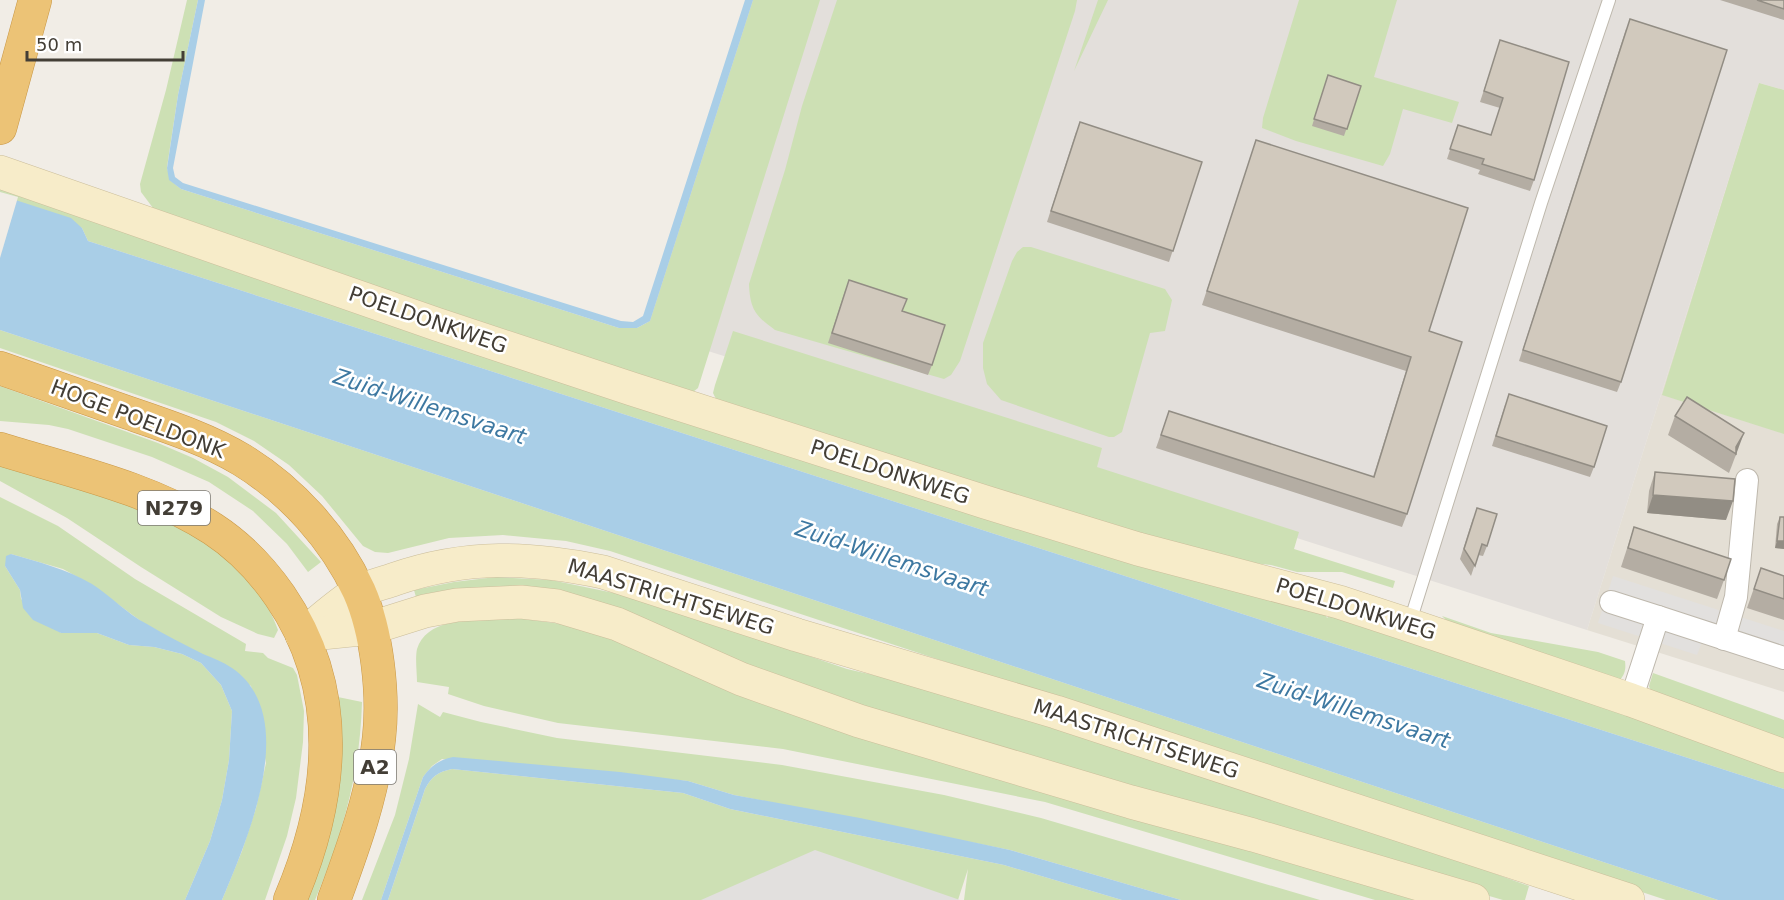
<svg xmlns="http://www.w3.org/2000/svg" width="1784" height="900" font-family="'DejaVu Sans',sans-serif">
  <rect width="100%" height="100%" fill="#f1ede6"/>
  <path fill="#e4dfd5" d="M1759,83L1784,90V692L1587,630Z"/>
  <path fill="#e3dfdb" d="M750,0H1784V90L1759,83L1587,630L645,331Z"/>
  <g fill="#cde0b4">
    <path d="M187,0H198L178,95L167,167L170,180L181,189L619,328H637L650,321L753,0H820L698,388L693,392L159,216L141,192L140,184L166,90Z"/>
    <path d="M837,0H1077L1075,11L960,361L951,375L944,379L775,330C756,316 750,310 749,284L785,170L802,106Z"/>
    <path d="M1098,0H1108L1074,71Z"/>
    <path d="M1299,0H1397L1374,77L1459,102L1452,123L1403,109L1390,154L1383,166L1296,141L1262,128L1263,118Z"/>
    <path d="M1759,83L1784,90V434L1662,395Z"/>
    <path d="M0,181L1321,605L1327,618L1335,610L1784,766V789L88,241L82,228L0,195Z"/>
    <path d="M1023,247H1031L1165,289L1172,300L1165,331L1150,333L1122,432L1114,437H1109L1001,400L987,384L983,368V343L1012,261L1017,252Z"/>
    <path d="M0,330L1718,900H1666L610,551L566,541L503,535L449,538L388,553L375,552L363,546L322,496L289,465L254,441L216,422L0,348Z"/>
    <path d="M733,331L1102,448L1097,467L1299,532L1294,549L1395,581L1393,588L1342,572H1297L1271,565L1235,561L1141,536L716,399L713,393L715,385Z"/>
    <path d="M0,386L158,443L193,458L228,477L276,513L321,562L308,572L287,544L253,511L209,482L152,457L68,429L49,425L0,421Z"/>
    <path d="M0,462C94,490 242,527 278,630L274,638L258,634L221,617L141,567L67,518L0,481Z"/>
    <path d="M0,497L58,526L135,579L246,644L245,651L263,653L268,658L293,668L297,675L304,711L303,742L296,798L287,836L265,900H222L242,851L256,808L266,763L251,686L142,622L92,585L63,569L11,554L5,566L20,590L21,599L61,633H97L129,645L154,647L182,654L201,663L221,685L232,711L229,760L222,800L210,841L185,900H0Z"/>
    <path d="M496,577L551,580L638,598L847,669L930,688L1369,828L1529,886L1525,900H1503L1393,868L789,685L661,630L417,601L414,590L454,582Z"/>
    <path d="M1442,616L1491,633L1598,652L1625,661C1626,669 1625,674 1620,680L1452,626Z"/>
    <path d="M491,618L525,619L568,625L1424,900H1375L1045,802L783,749L558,723L484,706L448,694L449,687L417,682C417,672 415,659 417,649C426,620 466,620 491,618Z"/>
    <path d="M1653,673L1784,720V747L1651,692L1649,686Z"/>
    <path d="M333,696L362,702C360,773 343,834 315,900H303Z"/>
    <path d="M418,704L440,717L443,712L481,722L557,738L782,765L944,795L1041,818L1320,900H1181L1010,850L734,795L688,781L442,759L432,766L423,777L381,900H362L395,815L409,759Z"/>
    <path d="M452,769L683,793L730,809L1004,865L1122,900H964L968,869L958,900H388L425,789C432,776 438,772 452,769Z"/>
  </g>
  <g fill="#e2e0de">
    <path d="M1613,576L1784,631V668L1702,642L1697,655L1598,623Z"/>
    <path d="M815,850L960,900H701Z"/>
  </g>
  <g fill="#a9cee7">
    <path d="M198,0H205L173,168L175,177L183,183L621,321L633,322L643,316L745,0H753L650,321L637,328H619L181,189L169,180L167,168L178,95Z"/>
    <path d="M0,195L71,218L82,228L88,241L1784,789V900H1718L0,330Z"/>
    <path d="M11,554C39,562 66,569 92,584C111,596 127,614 147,624C165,635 184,644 203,654C213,658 223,662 232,668C302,716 247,840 222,900H185L210,841L222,800L229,760L232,711L221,685L201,663L182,654L154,647L129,645L97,633H61L33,620L23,608L20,590L5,566L6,556Z"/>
    <path d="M453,757L620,772L688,781L734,795L860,818L1010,850L1181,900H1122L1004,865L730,809L683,793L452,769C438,772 432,776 425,789L388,900H381L423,777C432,765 439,760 453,757Z"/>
  </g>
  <path fill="#f1ede6" d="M0,192L18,197L0,258Z"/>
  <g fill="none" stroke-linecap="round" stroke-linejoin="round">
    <defs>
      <path id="lane" d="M1409,625L1541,203L1609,0"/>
      <g id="street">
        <path d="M1611,602L1658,617"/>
        <path d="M1724,639L1736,597L1747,480"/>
        <path d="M1631,700L1658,617L1784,658"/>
      </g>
      <g id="secondary">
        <path d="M0,172L436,324L632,389L985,502L1138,549L1339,602L1409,625L1631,700L1784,756"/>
        <path d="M302,635C317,624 345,598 360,591C371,586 384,583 395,579C468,554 530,557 603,572L797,635L1056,712L1628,900"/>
        <path d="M302,635L371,628L425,611L457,605L521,602L557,606L617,624L741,679L859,721L1131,802L1253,835L1473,900"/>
      </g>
      <g id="highway">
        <path d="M0,128L35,0"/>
        <path d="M0,368C43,383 86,398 129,413C167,426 207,439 242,460C291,490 335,538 359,591C377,632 384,694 379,738C373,794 353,848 334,900"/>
        <path d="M0,449C71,471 150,488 213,529C239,546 262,570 280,596C345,691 333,799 290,900"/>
      </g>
    </defs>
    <use href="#lane" stroke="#beb8ad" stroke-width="14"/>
    <use href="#street" stroke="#beb8ad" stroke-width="24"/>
    <use href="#secondary" stroke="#cbbe9b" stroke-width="34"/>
    <use href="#highway" stroke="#c99847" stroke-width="34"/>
    <use href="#lane" stroke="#fff" stroke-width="12"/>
    <use href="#street" stroke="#fff" stroke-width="22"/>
    <use href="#secondary" stroke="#f7ecc9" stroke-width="33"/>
    <use href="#highway" stroke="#ecc376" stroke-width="33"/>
  </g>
  <g fill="#b4ada3">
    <path d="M1720,0H1784V20Z"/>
    <path d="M1626,29L1621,382L1617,392L1519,361Z"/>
    <path d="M1497,50L1534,180L1530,191L1478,174L1480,170L1447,159L1458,125L1491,135L1500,108L1480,102Z"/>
    <path d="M1328,75L1361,86L1344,136L1312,126Z"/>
    <path d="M1076,132L1202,162L1169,262L1047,222Z"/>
    <path d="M1256,140L1429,331L1407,514L1402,527L1156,448L1169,411L1373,477L1406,371L1202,305Z"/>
    <path d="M845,291L902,311L932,365L928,375L828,343Z"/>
    <path d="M1505,405L1594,467L1590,477L1492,446Z"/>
    <path d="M1675,416L1737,452L1729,473L1668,435Z"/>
    <path d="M1655,472L1726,520L1647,513L1649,491Z"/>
    <path d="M1780,517L1784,549L1775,548L1777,524Z"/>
    <path d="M1473,518L1487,546L1483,556L1478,555L1471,576L1460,559Z"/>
    <path d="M1634,527L1724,580L1717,599L1621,567Z"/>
    <path d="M1761,568L1784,576V620L1747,608Z"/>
  </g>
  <g fill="#928d84">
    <path d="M1744,433L1737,452L1735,456L1736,447Z"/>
    <path d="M1653,495L1733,501L1726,520L1647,513Z"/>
    <path d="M1777,541H1784V549L1775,548Z"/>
  </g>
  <g fill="#d1c9bd" stroke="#928d84" stroke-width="1.5">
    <path d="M1757,0H1784V9Z"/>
    <path d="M1630,19L1727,50L1621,382L1523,350Z"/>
    <path d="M1500,40L1569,62L1534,180L1482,164L1484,159L1450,149L1458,125L1491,135L1503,98L1484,91Z"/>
    <path d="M1328,75L1361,86L1347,129L1314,119Z"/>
    <path d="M1080,122L1202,162L1173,251L1051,211Z"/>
    <path d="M1256,140L1468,208L1429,331L1462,342L1407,514L1161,435L1169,411L1374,477L1411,357L1207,291Z"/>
    <path d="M849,280L907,299L902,311L945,325L932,365L832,333Z"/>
    <path d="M1509,394L1607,426L1594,467L1496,436Z"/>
    <path d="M1687,397L1744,433L1736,447V454L1675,416Z"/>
    <path d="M1655,472L1735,479L1733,501L1653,495Z"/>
    <path d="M1477,508L1497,514L1487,546L1482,544L1475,566L1464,549Z"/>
    <path d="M1780,517H1784V541H1777Z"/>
    <path d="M1634,527L1731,559L1724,580L1628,548Z"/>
    <path d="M1761,568L1784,576V599L1754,589Z"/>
  </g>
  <g text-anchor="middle" stroke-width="5" stroke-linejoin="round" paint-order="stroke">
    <g fill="#fff" stroke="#7b7872" stroke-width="1.5">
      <rect x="138" y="491" width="72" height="34" rx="4.5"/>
      <rect x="354" y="750" width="42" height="34" rx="4.5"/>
    </g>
    <g font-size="20" font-weight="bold" fill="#433e36">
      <text x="174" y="515">N279</text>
      <text x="375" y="774">A2</text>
    </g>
    <g font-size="21" fill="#433e36" stroke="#fff">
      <text transform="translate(428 320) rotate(19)" y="7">POELDONKWEG</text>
      <text transform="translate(138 419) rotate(21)" y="7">HOGE POELDONK</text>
      <text transform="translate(890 472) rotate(18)" y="7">POELDONKWEG</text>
      <text transform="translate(671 597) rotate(17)" y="7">MAASTRICHTSEWEG</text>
      <text transform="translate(1356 609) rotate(17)" y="7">POELDONKWEG</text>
      <text transform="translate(1136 739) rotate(18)" y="7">MAASTRICHTSEWEG</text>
    </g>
    <g font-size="22" font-style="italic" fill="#3d78a1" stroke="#fff">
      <text transform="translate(430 406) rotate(18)" y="8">Zuid-Willemsvaart</text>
      <text transform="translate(892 558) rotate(18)" y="8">Zuid-Willemsvaart</text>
      <text transform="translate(1354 710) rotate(18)" y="8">Zuid-Willemsvaart</text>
    </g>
  </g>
  <path d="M27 51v9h156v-9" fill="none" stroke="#433e36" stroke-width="3"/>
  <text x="36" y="51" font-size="18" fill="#433e36" stroke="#ffffff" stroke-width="4.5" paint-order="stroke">50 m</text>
</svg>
